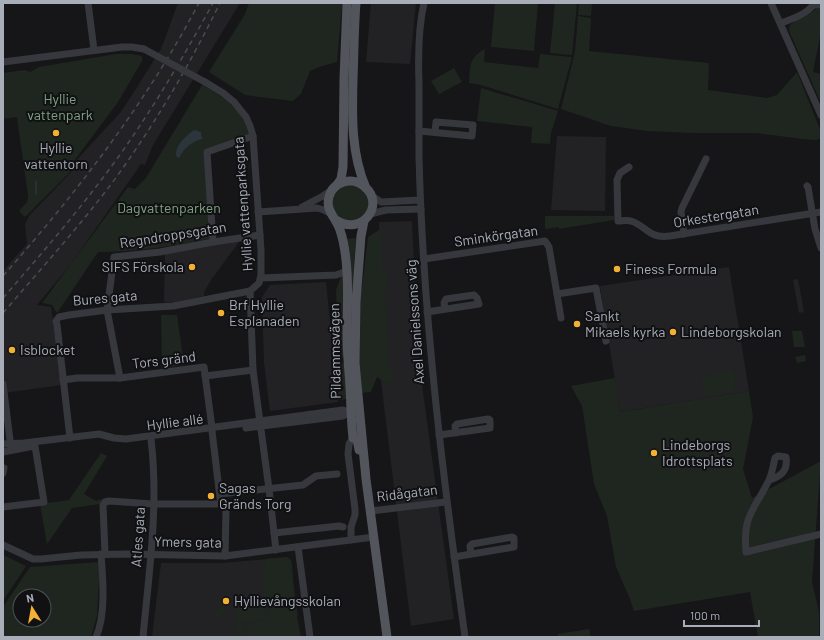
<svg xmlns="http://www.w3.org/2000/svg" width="824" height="640" font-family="Barlow,sans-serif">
  <rect width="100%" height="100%" fill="#161618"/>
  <g fill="#222225">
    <path d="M178,3H240L153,145L145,165L141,164L71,264L37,305L51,307L62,385L3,393V271L27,244L25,224L29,216L74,169L72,165L120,113L132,95L161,49Z"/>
    <path d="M371,3H416L410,64L366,62Z"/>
    <path d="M557,136L606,137L605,211L551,210Z"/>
    <path d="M412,221L419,363L454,619L411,626L380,373L379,222Z"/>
    <path d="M241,239L211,280L204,292V296L175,302H164L165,254Z"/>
    <path d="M729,267L749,391L620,412L600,286Z"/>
    <path d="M798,279L804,312L799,313L793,280Z"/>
    <path d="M326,282L338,402L270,411L264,363L262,297L270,285Z"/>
    <path d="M278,558L290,561L298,616L282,620L280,637H152L161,563H222Z"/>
  </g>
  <g fill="#1e261f" fill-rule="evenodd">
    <path d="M249,3H342L337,62L319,67L310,71L301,94L293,101L245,95L209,72L245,14Z"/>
    <path d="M495,3H538L534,51L491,47Z"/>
    <path d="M555,3H577L572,55L550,53Z"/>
    <path d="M579,3H592L591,16L578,15Z"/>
    <path d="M816,9H821V32L813,72L821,74V103L789,31C789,20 800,20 808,15C811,13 813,11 816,9Z"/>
    <path d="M578,16L591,18L589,51L709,63L708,90L767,98L777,95L797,72L821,132V138L816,140L802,139L757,133H694L647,131L611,126L561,109L575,51Z"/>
    <path d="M485,49L484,62L538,68L540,54L572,57L558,109L481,85L469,83C470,67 469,57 485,49Z"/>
    <path d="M116,54H131L142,56V61L118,102L71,165L72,170L25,217L19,211L27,202L28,196L17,117L3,119V73L25,70L30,72L39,67Z"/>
    <path d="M454,68L462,82L439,94L431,81Z"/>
    <path d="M202,85C224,97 243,109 249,135L205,150L209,239C172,246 135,252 98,252L57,313L52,305L42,303L128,187L135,189L146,178Z"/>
    <path d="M481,88L558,111L551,133L550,144L531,143L532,127L477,121Z"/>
    <path d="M356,185C359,187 363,190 365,193C378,208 358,225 343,220C339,219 336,215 333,212L332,197L339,187Z"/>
    <path d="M545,216H614V220L559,229V227L545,229Z"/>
    <path d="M379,230L382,238V269L388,273L385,292L389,364L396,376L387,384L377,377L371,392L361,393L358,363L357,304L362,288L368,237Z"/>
    <path d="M356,238L352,296H351L346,239Z"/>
    <path d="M341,276H344L345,360L338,353L336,290Z"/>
    <path d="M161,315H177L184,365L162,368Z"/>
    <path d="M792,331H802L805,347H794Z"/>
    <path d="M805,355L806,361L797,363L795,357Z"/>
    <path d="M341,361L345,365L347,399L338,400L337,392L342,391L344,388L341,380L338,363Z"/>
    <path d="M733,370L736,390L705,396L701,376Z"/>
    <path d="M615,378L620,412L749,391L753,417L743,469L752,498L821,461L812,582L819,612V637H758L750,592L634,611L630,599L616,567L607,516L594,484L582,406L571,386Z"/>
    <path d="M101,453L107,456L84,494L96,501L102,499L100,504L72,508L47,544L40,504L69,500Z"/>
    <path d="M3,555L26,566L3,601Z"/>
    <path d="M287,557L291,560L292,565L295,607L301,637H247L246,624L269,618L263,592L265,559Z"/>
    <path d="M100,562L97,616L91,637H3V607L30,567ZM20,596H44V620H20Z"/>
    <path d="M263,602L267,618L237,624L234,609Z"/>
    <path d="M222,606L227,612L216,620L212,614Z"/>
    <path d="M242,624L245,636L238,637L236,626Z"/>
    <path d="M589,629L591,637H558V634Z"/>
  </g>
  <path fill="#2c353c" d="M194,130L201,132L202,139C191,142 184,148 179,158L176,156C175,145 186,136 194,130Z"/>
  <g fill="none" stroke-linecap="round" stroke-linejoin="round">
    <path stroke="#2c353c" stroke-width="1.5" d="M36,181V194"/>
    <g stroke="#37383d" stroke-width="7">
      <path d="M88,3L94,50"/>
      <path d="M424,3C418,29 418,56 419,83C419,107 419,132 419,156C423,318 443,477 465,637"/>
      <path d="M771,3L821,115"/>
      <path d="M813,5H821"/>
      <path d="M781,23C791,19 806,15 813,5"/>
      <path d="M3,62L122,47H132L144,49"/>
      <path d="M205,82L223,93L234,102L246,117L250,126L253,136L261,250V275L259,283L250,291L253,370L269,489L276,550"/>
      <path d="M419,131L472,136L473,125L436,122L435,132"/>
      <path d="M629,167L620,173L617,180L618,221C622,221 627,220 631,221C647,226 648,239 670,236L821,212"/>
      <path d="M807,186L808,187L815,229L821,248"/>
      <path d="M371,195L381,202L420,200"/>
      <path d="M302,207L323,196L332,190"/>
      <path d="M258,212L317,208L324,210L331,214"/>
      <path d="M370,214L386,210L421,209"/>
      <path d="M684,234L681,212L682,208L706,159"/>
      <path d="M213,242L207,152L253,136"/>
      <path d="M424,259L545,241L549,247L561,318"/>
      <path d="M261,278L336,275L347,271"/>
      <path d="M557,294L596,288L606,341"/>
      <path d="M427,312L479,304L477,298L474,295L446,299L444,303L445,309"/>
      <path d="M205,376L253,370"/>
      <path d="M120,378L107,310L114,257L160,252L213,242L260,235"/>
      <path d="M63,380L77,378H120L204,367L212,428"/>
      <path d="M3,384L11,448"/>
      <path d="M246,428L343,416L350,412"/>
      <path d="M212,431L220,498"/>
      <path d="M439,435L490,428V420L488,419L457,424L455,426L456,433"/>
      <path d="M70,438L57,325L56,321L59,317L69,315L107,310L173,306L250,291"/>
      <path d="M3,444L24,443L99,434L114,438L126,439L343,410L350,412H356"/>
      <path d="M3,452L34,446"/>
      <path d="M3,473L4,468"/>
      <path d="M770,480C781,476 788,471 786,457L778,456L775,458C773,466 772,475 768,482C753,512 743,515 746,552L821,534"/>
      <path d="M220,494L303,485L316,476L337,474"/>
      <path d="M3,507L44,502L35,446"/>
      <path d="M371,511L446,502"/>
      <path d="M274,533L339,526L343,527"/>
      <path d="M351,540V527L355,515V509L348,454L349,444L353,438"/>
      <path d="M3,545L33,559H41L81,555L128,554L225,556L374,537"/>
      <path d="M298,547L310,637"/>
      <path d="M105,554L103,505L105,502L109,501L153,504H221L224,505L226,510L225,556"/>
      <path d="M454,557L514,547V538L512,537L472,544L470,546L471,554"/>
      <path d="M96,637C106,615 103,579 101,554"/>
      <path d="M143,637C149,572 159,505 151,439"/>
    </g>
    <g stroke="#53555c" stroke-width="9">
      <path d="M356,3C354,28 354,54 353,79C352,116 351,154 366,188"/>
      <path d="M336,186L341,179L343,167L344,79L347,3"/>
      <path d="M336,220C361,237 386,205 365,187C353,176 333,181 329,197C325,210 336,218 340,230C343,239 345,250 346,260C349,285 347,310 347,335C347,353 349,370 350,387C351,404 351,421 353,438L357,439L359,450"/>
      <path d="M364,221L361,236L356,302L355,363L366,479L387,637"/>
    </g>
    <g stroke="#4a4c52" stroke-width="1.5" stroke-dasharray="5 4" stroke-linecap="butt">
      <path d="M3,276C78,191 146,103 199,3"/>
      <path d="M3,298C43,252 83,206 119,156C154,107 184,56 213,3"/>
      <path d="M3,313C40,270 78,228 112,183C154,126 189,66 220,3"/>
    </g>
    <path stroke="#37383d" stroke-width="7" d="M144,49L205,82"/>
  </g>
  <g fill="#f2b134" stroke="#111113" stroke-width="1.5">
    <circle cx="56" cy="133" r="4"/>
    <circle cx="192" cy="267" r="4"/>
    <circle cx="617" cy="269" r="4"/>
    <circle cx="221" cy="313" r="4"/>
    <circle cx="577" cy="324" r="4"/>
    <circle cx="673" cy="332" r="4"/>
    <circle cx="12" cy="350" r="4"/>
    <circle cx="654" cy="453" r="4"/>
    <circle cx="211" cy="496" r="4"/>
    <circle cx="226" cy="601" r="4"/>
  </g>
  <g text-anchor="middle" stroke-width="4" stroke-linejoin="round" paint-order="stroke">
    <g font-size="14" fill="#7fa381" stroke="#111113">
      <text x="60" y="104">Hyllie<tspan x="60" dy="16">vattenpark</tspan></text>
      <text x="169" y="213">Dagvattenparken</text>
    </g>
    <g font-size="14" fill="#a8adb8" stroke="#111113" text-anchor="start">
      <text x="56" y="153" text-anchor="middle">Hyllie<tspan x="56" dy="16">vattentorn</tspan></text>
      <text x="184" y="272" text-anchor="end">SIFS Förskola</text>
      <text x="625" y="274">Finess Formula</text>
      <text x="229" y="310">Brf Hyllie<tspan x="229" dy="16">Esplanaden</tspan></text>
      <text x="585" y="321">Sankt<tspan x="585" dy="16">Mikaels kyrka</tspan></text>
      <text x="681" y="337">Lindeborgskolan</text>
      <text x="20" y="355">Isblocket</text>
      <text x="662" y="450">Lindeborgs<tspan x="662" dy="16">Idrottsplats</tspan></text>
      <text x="219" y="493">Sagas<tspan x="219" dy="16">Gränds Torg</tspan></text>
      <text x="234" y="606">Hyllievångsskolan</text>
    </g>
    <g font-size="14" fill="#a8adb8" stroke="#111113">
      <text transform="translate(243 204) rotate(-94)" y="5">Hyllie vattenparksgata</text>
      <text transform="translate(716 216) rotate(-9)" y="5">Orkestergatan</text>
      <text transform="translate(173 235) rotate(-9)" y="5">Regndroppsgatan</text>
      <text transform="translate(496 236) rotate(-8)" y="5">Sminkörgatan</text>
      <text transform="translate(105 298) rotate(-5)" y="5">Bures gata</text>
      <text transform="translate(415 322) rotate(-94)" y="5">Axel Danielssons väg</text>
      <text transform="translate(335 351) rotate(-91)" y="5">Pildammsvägen</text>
      <text transform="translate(164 360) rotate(-7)" y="5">Tors gränd</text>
      <text transform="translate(175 422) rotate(-7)" y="5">Hyllie allé</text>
      <text transform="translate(407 493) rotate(-7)" y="5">Ridågatan</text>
      <text transform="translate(138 537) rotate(-86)" y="5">Atles gata</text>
      <text transform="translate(188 542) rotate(1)" y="5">Ymers gata</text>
    </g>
  </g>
  <rect width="824" height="640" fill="none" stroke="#a8adb8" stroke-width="8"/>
  <g transform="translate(32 608) rotate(349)"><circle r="19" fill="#111113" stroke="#4d4f55"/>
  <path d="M0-3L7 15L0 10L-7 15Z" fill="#f2b134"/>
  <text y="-6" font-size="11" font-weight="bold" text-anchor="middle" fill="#a8adb8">N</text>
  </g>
  <path d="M684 620v6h75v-6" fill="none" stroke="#a8adb8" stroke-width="2"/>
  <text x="690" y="620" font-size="12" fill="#a8adb8" stroke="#111113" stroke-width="3" paint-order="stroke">100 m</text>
</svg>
